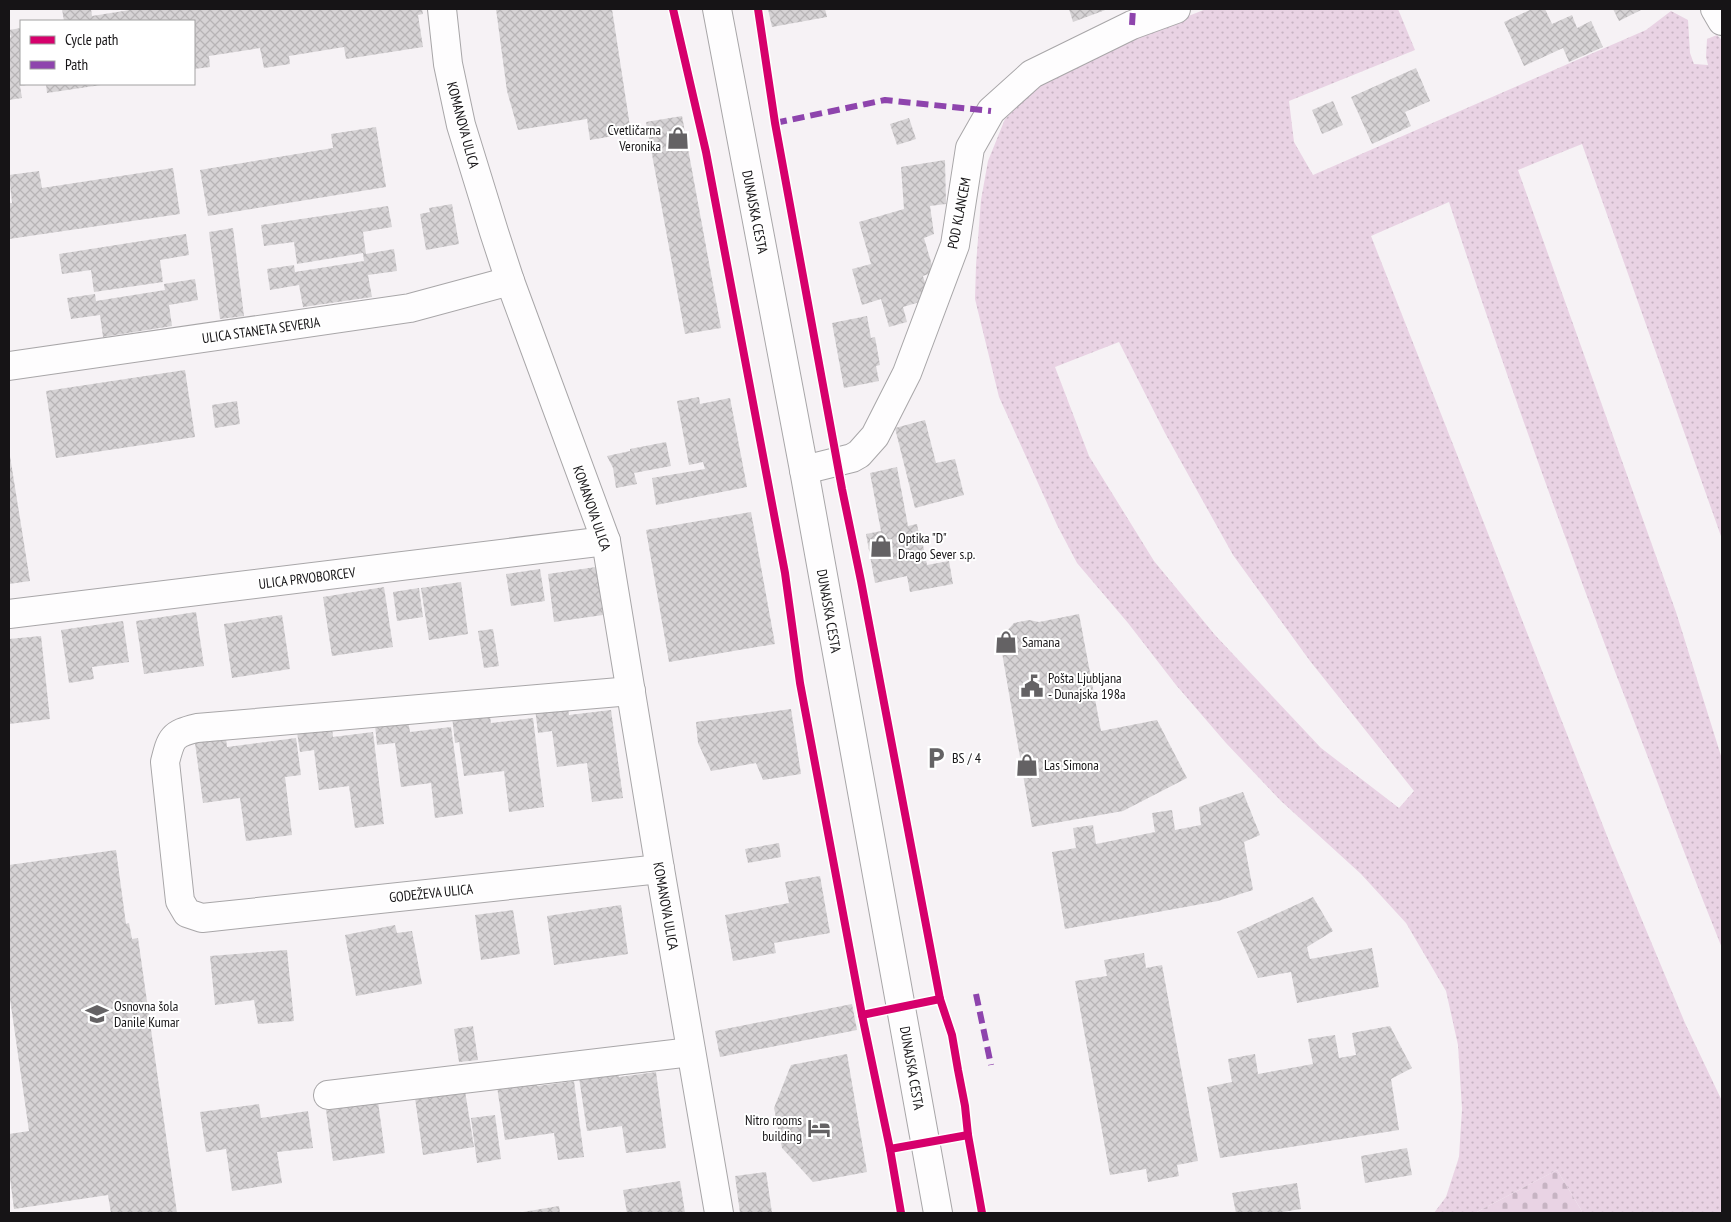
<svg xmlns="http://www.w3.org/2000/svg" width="1731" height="1222" font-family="'PT Sans Narrow',sans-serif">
  <defs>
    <pattern id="grass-dots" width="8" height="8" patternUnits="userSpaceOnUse" patternTransform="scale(1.25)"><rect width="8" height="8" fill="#e9d3e4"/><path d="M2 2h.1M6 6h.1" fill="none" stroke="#c7b4c3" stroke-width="1.8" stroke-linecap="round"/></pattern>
    <pattern id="cemetery-stones" width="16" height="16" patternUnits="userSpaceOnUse" patternTransform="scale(1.25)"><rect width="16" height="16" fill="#e9d3e4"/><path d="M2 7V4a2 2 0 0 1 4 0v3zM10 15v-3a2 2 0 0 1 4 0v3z" fill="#c7b4c3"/></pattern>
    <pattern id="building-cross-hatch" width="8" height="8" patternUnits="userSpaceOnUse" patternTransform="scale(1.25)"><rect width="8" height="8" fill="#d6d3d5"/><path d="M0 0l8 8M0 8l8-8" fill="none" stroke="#b7b4b6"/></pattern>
  </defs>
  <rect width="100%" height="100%" fill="#f6f2f5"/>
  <path fill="url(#grass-dots)" fill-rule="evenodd" d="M1206,9H1398L1415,50L1289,101L1294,142L1313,175L1646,30L1671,11L1688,20L1690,53L1694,64L1708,65L1706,57L1707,39L1717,35L1722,40V539L1582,144L1518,170L1676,612L1722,759V948C1685,856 1650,762 1614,669C1556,514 1500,359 1449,202L1371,236L1611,846L1685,1023L1722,1101V1213H1583L1557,1170L1475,1213H1434L1446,1197L1459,1157L1462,1109L1458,1045L1446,991L1406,923L1361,874L1281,801L1226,743L1176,685L1128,623L1077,563L1057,525L999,397L975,299L976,265L981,200L988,161L1005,119L1040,84L1089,56ZM1119,342L1165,433L1233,555L1310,661L1414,791L1399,808L1321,748L1215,635L1154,561L1089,456L1055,367Z"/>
  <path fill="url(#cemetery-stones)" d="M1557,1170L1583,1213H1475Z"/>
  <g fill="url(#building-cross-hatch)">
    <path d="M62,9H91L92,16L136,9H422L423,14L418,15L423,47L346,59L344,47L289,56L290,64L264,68L260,48L209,56L210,67L194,69V21H64Z"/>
    <path d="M496,9H612L631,133L590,140L587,119L518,130L507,91Z"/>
    <path d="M768,9H825L827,17L772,27Z"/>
    <path d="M1069,9H1108L1073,22Z"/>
    <path d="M1532,9H1545L1552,24L1572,15L1577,28L1591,21L1603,47L1569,62L1563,48L1524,66L1504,22Z"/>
    <path d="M1613,9H1643L1619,21Z"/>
    <path d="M21,28V84L26,85L20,86L22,98L9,100V38L11,37L9,30Z"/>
    <path d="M1416,68L1430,101L1405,112L1411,126L1372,144L1351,97Z"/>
    <path d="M46,84H101V85L47,93Z"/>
    <path d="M1333,101L1343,125L1322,134L1312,110Z"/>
    <path d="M682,116L721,328L685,334L646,122Z"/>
    <path d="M909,118L916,139L897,145L890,124Z"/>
    <path d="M376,127L386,187L208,216L200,170L333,148L331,134Z"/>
    <path d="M945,160L946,204L930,206L934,234L924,238L934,272L923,276L930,299L903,307L907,322L889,327L881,299L862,305L852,269L871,264L859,222L904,209L901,167Z"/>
    <path d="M173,168L180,214L9,239V203H12L9,175L39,171L42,188Z"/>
    <path d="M452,204L459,244L426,250L420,214L430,212L429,208Z"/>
    <path d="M388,206L392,227L363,232L366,254L394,249L397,271L368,275L372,297L303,307L299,285L270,290L267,269L294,265L295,272L364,261L363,253L297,264L294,242L264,246L261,225Z"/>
    <path d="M233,228L244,316L220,319L209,232Z"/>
    <path d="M186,234L189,255L160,260L163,282L94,292L91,270L62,274L59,254Z"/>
    <path d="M195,279L198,300L169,305L172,326L103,337L100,315L71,319L67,298L95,294L96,301L165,290L164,284Z"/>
    <path d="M867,316L871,338L875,337L880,365L876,366L879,381L844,388L832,323Z"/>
    <path d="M185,370L195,437L56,458L46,391Z"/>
    <path d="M699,397L700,404L730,398L747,487L656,505L652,478L705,469L703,462L689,465L677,401Z"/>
    <path d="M237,401L240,424L215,428L212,405Z"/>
    <path d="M925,420L936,463L955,459L964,495L915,508L895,428Z"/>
    <path d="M666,442L671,466L634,473L637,484L616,488L613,468L607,456L630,451V449Z"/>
    <path d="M9,450L30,581L9,584Z"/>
    <path d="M897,467L908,526L917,524L921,545H923L927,565L949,561L953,584L910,592L907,576L875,583L866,534L881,531L870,473Z"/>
    <path d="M751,512L775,644L669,662L646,530Z"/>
    <path d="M596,567L603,615L554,622L548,574Z"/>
    <path d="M540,569L545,601L511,606L506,574Z"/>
    <path d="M461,582L468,634L429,640L421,588Z"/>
    <path d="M384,587L393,647L332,656L323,597Z"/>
    <path d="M419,588L423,617L397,621L393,592Z"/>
    <path d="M196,612L204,666L144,674L136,621Z"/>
    <path d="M1079,614L1101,731L1157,720L1187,778L1123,811L1032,827L1001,647L1005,633L1014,623L1029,620L1039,622Z"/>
    <path d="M282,615L290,669L232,678L224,624Z"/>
    <path d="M123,621L129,662L92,667L94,679L69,683L61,630Z"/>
    <path d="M493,629L499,666L484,668L478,631Z"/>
    <path d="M41,636L50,719L9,724V639Z"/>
    <path d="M568,705L569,715L611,710L623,798L592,802L587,763L557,767L552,731L538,733L535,708Z"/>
    <path d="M791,709L801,774L763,780L756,763L711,771L698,743L696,722Z"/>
    <path d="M489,711L491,723L533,718L544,807L509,812L504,771L464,776L459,742L455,743L452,716Z"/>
    <path d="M408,721L410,732L451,727L463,814L435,818L431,783L401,787L395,743L377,745L375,725Z"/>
    <path d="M332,727L333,737L373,732L384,824L355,828L349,786L319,790L314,750L300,752L297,732Z"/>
    <path d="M296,738L301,775L285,777L292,835L246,841L240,798L203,803L195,743L226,739L227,747Z"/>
    <path d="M1243,792L1260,835L1244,842L1253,890L1218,901L1065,929L1052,852L1076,848L1073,828L1093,825L1096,844L1155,832L1152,813L1172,810L1175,830L1201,825L1199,807Z"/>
    <path d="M779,843L781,857L748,863L745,849Z"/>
    <path d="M116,850L126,924L129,923L132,939L138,938L177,1213H111L108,1195L14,1209L9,1170V1134L29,1131L9,992V865Z"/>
    <path d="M820,876L830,933L774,943L776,953L733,961L725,915L789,903L785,882Z"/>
    <path d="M1313,897L1333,931L1307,947L1310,959L1372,948L1379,987L1297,1003L1291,972L1258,978L1237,932Z"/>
    <path d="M621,905L628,954L554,965L547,916Z"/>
    <path d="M513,910L520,954L481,960L475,915Z"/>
    <path d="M395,925L397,933L412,931L422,984L356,996L345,935Z"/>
    <path d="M287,950L294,1021L258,1024L254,1000L215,1005L210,956Z"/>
    <path d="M1144,953L1146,968L1162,965L1198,1161L1177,1165L1179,1176L1148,1182L1146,1169L1110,1175L1075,981L1107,976L1104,960Z"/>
    <path d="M852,1004L857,1030L720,1057L715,1031Z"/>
    <path d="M473,1026L478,1060L459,1062L454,1029Z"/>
    <path d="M1390,1026L1412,1068L1391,1079L1399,1130L1220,1158L1207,1087L1232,1082L1228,1059L1255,1054L1258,1074L1313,1064L1308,1039L1335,1035L1339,1058L1356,1055L1352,1033Z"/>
    <path d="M847,1054L867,1172L813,1182L782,1148L774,1108L791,1065Z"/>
    <path d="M617,1066L619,1077L656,1072L666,1148L626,1153L622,1126L587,1131L578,1071Z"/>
    <path d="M535,1075L537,1086L574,1081L584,1157L558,1160L554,1133L505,1140L496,1080Z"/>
    <path d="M465,1091L474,1147L423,1155L415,1098Z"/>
    <path d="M378,1102L385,1153L333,1161L326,1110Z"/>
    <path d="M259,1104L261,1118L308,1111L313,1148L277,1152L282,1183L232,1191L226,1149L206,1152L200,1112Z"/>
    <path d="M495,1115L501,1159L477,1163L471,1118Z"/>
    <path d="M1407,1148L1412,1175L1365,1183L1361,1156Z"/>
    <path d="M766,1172L772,1213H740L735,1176Z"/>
    <path d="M680,1181L685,1213H627L623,1190Z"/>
    <path d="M1297,1183L1301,1209L1276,1213H1236L1232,1193Z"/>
    <path d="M559,1206L560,1213H523V1212Z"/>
  </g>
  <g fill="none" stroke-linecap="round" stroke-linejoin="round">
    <defs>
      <g id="minor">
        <path d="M442,9L448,64L461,125L494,232L510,281L606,541L660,869L719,1213"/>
        <path d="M1715,9L1722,21"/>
        <path d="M9,366L410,308L510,281"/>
        <path d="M804,470L852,458L859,454L875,436L907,373L955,245L970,148L991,111L1032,74L1132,25L1176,9"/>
        <path d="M9,614L606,541"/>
        <path d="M631,691L197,728C172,734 171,738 165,762L180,901L187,913L202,918L660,869"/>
        <path d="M328,1095L691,1052"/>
      </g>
      <path id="major" d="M717,9L804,470L938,1213"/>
    </defs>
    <use href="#minor" stroke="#a8a6a8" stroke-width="30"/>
    <use href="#major" stroke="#a8a6a8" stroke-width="30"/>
    <use href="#minor" stroke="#fefdfe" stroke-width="28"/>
    <use href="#major" stroke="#fefdfe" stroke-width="28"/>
    <g stroke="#8e44ad" stroke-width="6" stroke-dasharray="12 6" stroke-linecap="butt">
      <path d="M1132,25L1133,9"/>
      <path d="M775,123L885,100L991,111"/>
      <path d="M976,994L991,1065"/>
    </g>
    <defs>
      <g id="cycleway">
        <path d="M673,9L706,152L785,573L800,683L862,1015L890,1149L901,1213"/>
        <path d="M758,9L775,123L842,489L861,581L940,999L952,1035L958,1070L965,1106L968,1135L982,1213"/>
        <path d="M862,1015L940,999"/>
        <path d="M890,1149L968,1135"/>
      </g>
    </defs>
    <use href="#cycleway" stroke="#fff" stroke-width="11"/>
    <use href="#cycleway" stroke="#d6006c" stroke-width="8"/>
  </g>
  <defs>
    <symbol id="shop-bare" viewBox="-9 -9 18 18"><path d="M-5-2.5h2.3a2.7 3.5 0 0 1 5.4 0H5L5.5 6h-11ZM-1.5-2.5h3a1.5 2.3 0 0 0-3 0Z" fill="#646264" stroke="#fff" stroke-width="2.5" paint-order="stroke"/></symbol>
    <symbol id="civic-bare" viewBox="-9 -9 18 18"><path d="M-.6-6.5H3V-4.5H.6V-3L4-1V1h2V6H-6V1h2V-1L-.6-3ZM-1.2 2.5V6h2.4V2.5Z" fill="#646264" stroke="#fff" stroke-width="2.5" paint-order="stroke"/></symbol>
    <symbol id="parking-bare" viewBox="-9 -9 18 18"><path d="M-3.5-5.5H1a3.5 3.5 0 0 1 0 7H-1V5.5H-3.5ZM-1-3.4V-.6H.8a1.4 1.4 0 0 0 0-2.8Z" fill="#646264" stroke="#fff" stroke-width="2.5" paint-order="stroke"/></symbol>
    <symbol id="school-bare" viewBox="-9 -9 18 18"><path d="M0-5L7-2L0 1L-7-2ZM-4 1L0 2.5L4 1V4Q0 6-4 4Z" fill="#646264" stroke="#fff" stroke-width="2.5" paint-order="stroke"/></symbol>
    <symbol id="hotel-bare" viewBox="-9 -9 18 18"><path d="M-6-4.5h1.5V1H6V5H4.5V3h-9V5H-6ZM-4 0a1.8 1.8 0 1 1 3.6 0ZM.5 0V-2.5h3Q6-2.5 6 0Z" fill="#646264" stroke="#fff" stroke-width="2.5" paint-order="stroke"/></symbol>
  </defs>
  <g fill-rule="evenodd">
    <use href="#shop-bare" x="662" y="122" width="32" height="32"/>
    <use href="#shop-bare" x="865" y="530" width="32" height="32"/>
    <use href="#shop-bare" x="990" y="626" width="32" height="32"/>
    <use href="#civic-bare" x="1016" y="670" width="32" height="32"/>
    <use href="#parking-bare" x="920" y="742" width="32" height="32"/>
    <use href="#shop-bare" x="1011" y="749" width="32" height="32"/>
    <use href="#school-bare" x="81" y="998" width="32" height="32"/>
    <use href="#hotel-bare" x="803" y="1112" width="32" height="32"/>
  </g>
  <g text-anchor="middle" stroke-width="4" stroke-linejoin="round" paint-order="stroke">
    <g font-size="14" fill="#161416" stroke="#fff">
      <text transform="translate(463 125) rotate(75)" y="5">KOMANOVA ULICA</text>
      <text transform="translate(755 212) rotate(79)" y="5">DUNAJSKA CESTA</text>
      <text transform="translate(959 213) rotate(-79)" y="5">POD KLANCEM</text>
      <text transform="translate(261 330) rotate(-8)" y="5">ULICA STANETA SEVERJA</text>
      <text transform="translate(592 508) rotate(71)" y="5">KOMANOVA ULICA</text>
      <text transform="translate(307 578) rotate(-7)" y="5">ULICA PRVOBORCEV</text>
      <text transform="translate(829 611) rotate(80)" y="5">DUNAJSKA CESTA</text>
      <text transform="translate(431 893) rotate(-6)" y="5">GODEŽEVA ULICA</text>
      <text transform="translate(666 906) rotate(80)" y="5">KOMANOVA ULICA</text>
      <text transform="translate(912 1068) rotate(80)" y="5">DUNAJSKA CESTA</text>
    </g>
    <g font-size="14" fill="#161416" stroke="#fff" text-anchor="start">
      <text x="661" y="135" text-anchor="end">Cvetličarna<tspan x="661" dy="16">Veronika</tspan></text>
      <text x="898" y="543">Optika "D"<tspan x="898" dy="16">Drago Sever s.p.</tspan></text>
      <text x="1022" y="647">Samana</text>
      <text x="1048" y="683">Pošta Ljubljana<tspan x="1048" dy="16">- Dunajska 198a</tspan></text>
      <text x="952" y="763">BS / 4</text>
      <text x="1044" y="770">Las Simona</text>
      <text x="114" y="1011">Osnovna šola<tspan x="114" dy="16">Danile Kumar</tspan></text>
      <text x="802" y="1125" text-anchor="end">Nitro rooms<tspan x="802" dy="16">building</tspan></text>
    </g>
  </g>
  <rect width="1731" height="1222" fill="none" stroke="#161416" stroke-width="20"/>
  <rect x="20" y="20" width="175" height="65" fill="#ffffff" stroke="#a2a1a2"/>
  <rect x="30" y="36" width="25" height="8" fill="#d6006c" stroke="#a2a1a2"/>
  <text x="65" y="45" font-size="15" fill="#161416">Cycle path</text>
  <rect x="30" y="61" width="25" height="8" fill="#8e44ad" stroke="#a2a1a2"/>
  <text x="65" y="70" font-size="15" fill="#161416">Path</text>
</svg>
